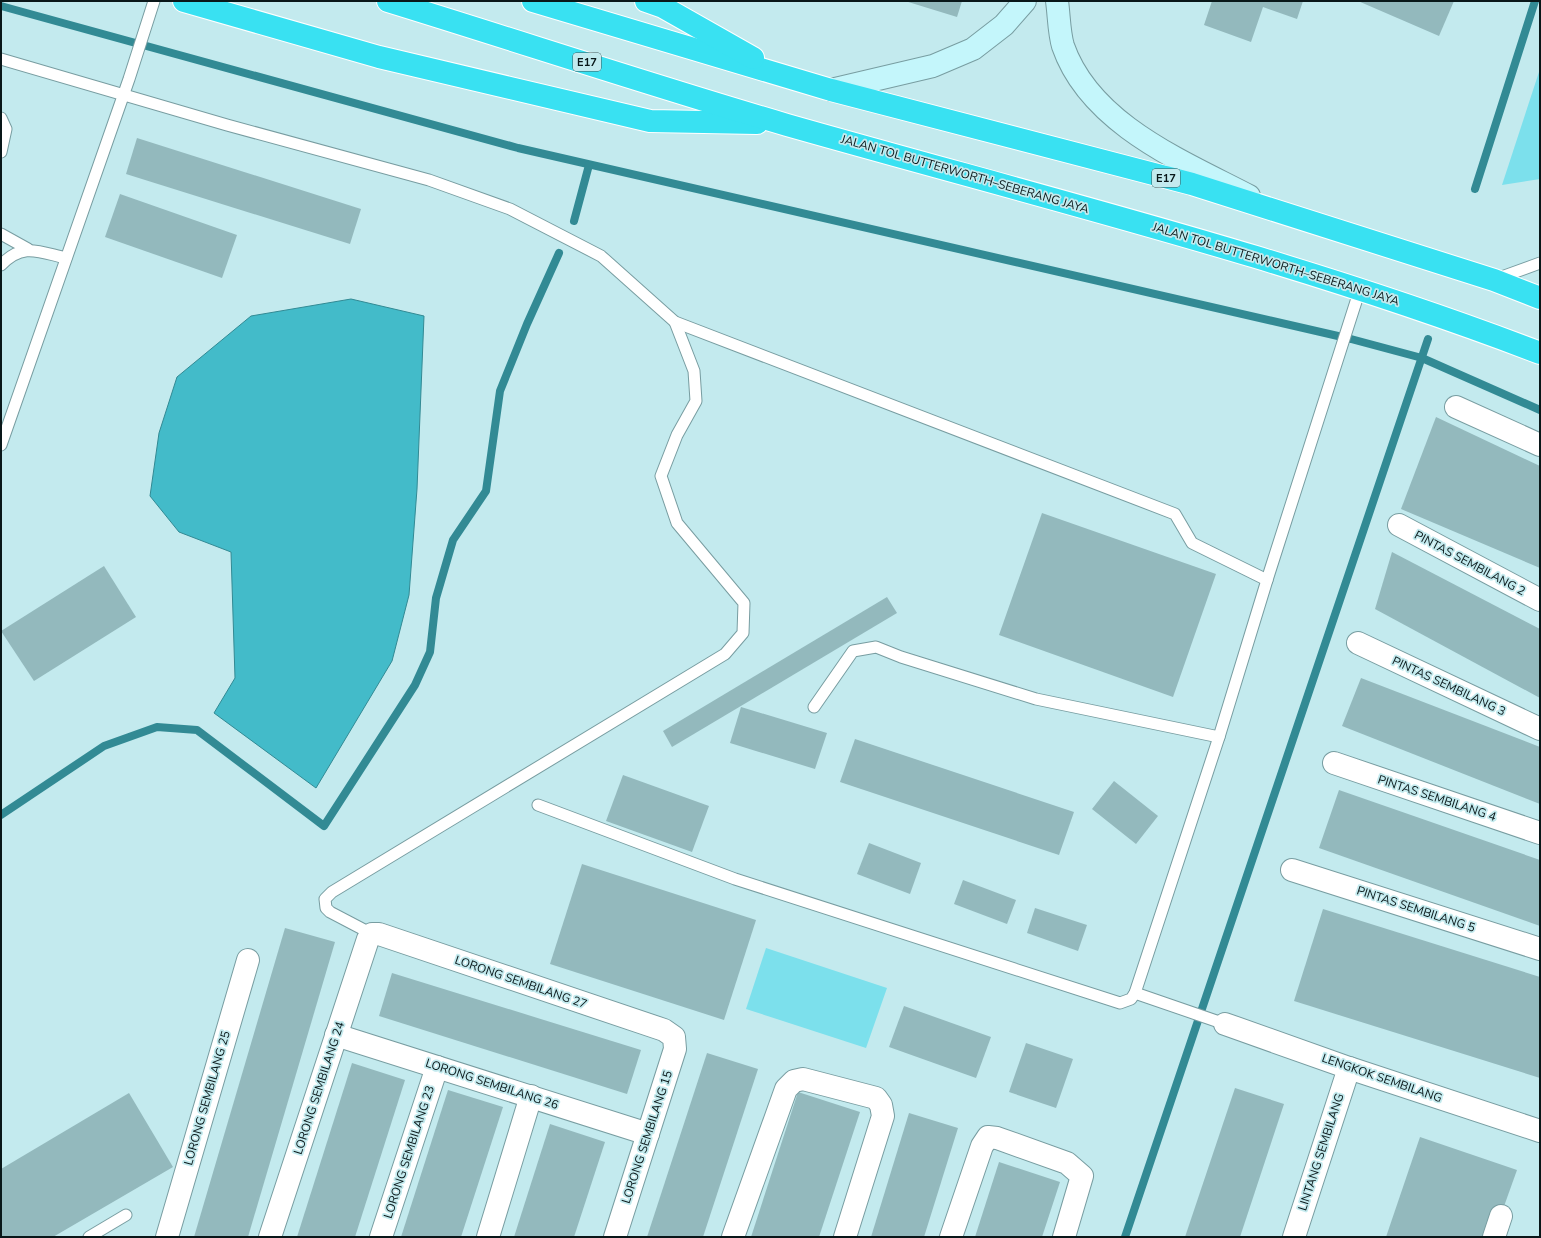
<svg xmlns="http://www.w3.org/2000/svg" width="1541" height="1238" font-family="'Nunito Sans',sans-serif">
  <rect width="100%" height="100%" fill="#c3eaee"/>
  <g fill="#7ce0ec">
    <path d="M1540,69V179L1502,185Z"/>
    <path d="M766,948L887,988L866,1048L746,1009Z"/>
  </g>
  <path fill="#43bbc9" stroke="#328a94" d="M351,299L424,316L417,489L409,595L392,661L316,788L214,713L235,678L231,552L179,532L150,496L159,433L177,377L251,316Z"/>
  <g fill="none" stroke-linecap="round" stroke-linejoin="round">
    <g stroke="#328a94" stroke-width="8">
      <path d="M1,6L518,148L1351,339L1422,358L1540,410"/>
      <path d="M1475,189L1535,1"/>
      <path d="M574,221L589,165"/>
      <path d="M1,815L104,746L157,727L197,730L324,826L415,685L430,652L436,598L453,540L486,491L500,391L527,324L559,253"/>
      <path d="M1125,1237L1428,339"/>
    </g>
  </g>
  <g fill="#93b9bd">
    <path d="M905,1H962L957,17Z"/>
    <path d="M1212,1H1303L1297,19L1263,7L1251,42L1204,25Z"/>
    <path d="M1358,1H1454L1439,36Z"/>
    <path d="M137,138L361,209L350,244L126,174Z"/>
    <path d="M120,194L237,235L222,278L105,237Z"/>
    <path d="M1436,417L1540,466V568L1401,509Z"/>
    <path d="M1042,513L1216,574L1173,697L999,635Z"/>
    <path d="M1392,552L1540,629V698L1375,609Z"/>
    <path d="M104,566L136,617L34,681L1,631Z"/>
    <path d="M887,597L897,613L672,747L663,731Z"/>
    <path d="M1361,678L1540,747V804L1342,726Z"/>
    <path d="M741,707L827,733L815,769L730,743Z"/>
    <path d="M855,739L1074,812L1059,855L840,782Z"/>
    <path d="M623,775L709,806L692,852L606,821Z"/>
    <path d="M1114,781L1158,816L1136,844L1092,809Z"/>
    <path d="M1339,790L1540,860V926L1319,848Z"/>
    <path d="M869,843L921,863L910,894L857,874Z"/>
    <path d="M582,864L756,920L724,1020L550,964Z"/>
    <path d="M963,880L1016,900L1007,924L954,904Z"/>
    <path d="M1035,908L1087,925L1078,951L1027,933Z"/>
    <path d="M1323,909L1540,977V1078L1294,1001Z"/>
    <path d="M285,928L335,942L248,1237H194Z"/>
    <path d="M392,973L641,1050L627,1094L379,1016Z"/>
    <path d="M904,1006L991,1037L976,1078L889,1047Z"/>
    <path d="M1026,1043L1073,1059L1056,1108L1009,1092Z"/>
    <path d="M707,1053L758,1069L703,1237H647Z"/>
    <path d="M352,1063L405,1080L355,1237H297Z"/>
    <path d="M1235,1088L1284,1104L1240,1237H1185Z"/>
    <path d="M448,1090L503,1107L461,1237H401Z"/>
    <path d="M798,1092L860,1112L819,1237H751Z"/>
    <path d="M129,1093L173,1167L53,1237H1V1169Z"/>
    <path d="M909,1113L958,1128L924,1237H871Z"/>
    <path d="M550,1124L605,1142L574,1237H514Z"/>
    <path d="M1420,1137L1517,1170L1493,1237H1386Z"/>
    <path d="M999,1162L1060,1182L1042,1237H975Z"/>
  </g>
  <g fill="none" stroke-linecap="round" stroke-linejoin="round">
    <defs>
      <g id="lane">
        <path d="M1,59L227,125L429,180L510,209L601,256L675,322L1175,514L1192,543L1267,580"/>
        <path d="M1,118L6,129L1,152"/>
        <path d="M1,234L28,249"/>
        <path d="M1,265C23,242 39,252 66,258"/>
        <path d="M1496,279L1540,263"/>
        <path d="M1,445L129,79L154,1"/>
        <path d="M814,707L853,651L876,647L901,657L1036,699L1219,737"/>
        <path d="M538,805L735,879L1120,1003L1131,999L1135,993L1219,737L1267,580L1360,289"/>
        <path d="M372,934L330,912L326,908L325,899L332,892L725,654L743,633L744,603L677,523L661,476L677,435L696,401L694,371L675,322"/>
        <path d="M1135,993L1225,1024"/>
        <path d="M89,1237L126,1215"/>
      </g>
      <g id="street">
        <path d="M1456,407L1540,445"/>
        <path d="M1399,525L1540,600"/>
        <path d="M1358,643L1540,729"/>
        <path d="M1334,763L1540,833"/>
        <path d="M1292,870L1540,949"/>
        <path d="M1225,1024L1349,1068L1540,1131"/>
        <path d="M336,1035L648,1134"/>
        <path d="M167,1237L248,960"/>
        <path d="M270,1237L368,939L372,934H379L664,1030L674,1037L675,1049L615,1237"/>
        <path d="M381,1237L437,1067"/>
        <path d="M488,1237L531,1096"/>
        <path d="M733,1237L786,1089L794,1081L803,1079L876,1098L881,1105L883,1116L845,1237"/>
        <path d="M951,1237L982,1146L988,1137L997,1138L1067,1163L1082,1176L1064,1237"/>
        <path d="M1294,1237L1349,1068"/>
        <path d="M1494,1237L1501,1216"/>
      </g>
      <g id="secondary">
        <path d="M1057,1C1059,15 1059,33 1063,46C1090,124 1182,161 1249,196"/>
        <path d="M831,90L933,66L973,49L1004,25L1025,1"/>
      </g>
      <g id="highway">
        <path d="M184,1L379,57L650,121L757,123"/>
        <path d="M388,1C521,42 654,86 787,125C1040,197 1295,259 1540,353"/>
        <path d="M533,1L831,90L1192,184L1494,280L1540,298"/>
        <path d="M646,1L663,7L753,58"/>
      </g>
    </defs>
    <use href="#lane" stroke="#789da1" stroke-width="13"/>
    <use href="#street" stroke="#789da1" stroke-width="24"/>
    <use href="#secondary" stroke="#789da1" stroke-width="24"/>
    <use href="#highway" stroke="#fff" stroke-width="24"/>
    <use href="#lane" stroke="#fff" stroke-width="11"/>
    <use href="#street" stroke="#fff" stroke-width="22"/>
    <use href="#secondary" stroke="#c4f6fb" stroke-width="22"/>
    <use href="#highway" stroke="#39e1f2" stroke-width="22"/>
  </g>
  <g text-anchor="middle" stroke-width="3.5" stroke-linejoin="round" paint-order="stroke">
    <g fill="#c3eaee" stroke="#415659" stroke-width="1">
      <rect x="573" y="53" width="28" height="18" rx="3"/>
      <rect x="1152" y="169" width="28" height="18" rx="3"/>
    </g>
    <g font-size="11" font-weight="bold" fill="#091719">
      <text x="587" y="66">E17</text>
      <text x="1166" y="182">E17</text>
    </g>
    <g font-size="12" fill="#091719" stroke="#c3eaee">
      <text transform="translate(965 174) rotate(16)" y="4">JALAN TOL BUTTERWORTH–SEBERANG JAYA</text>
      <text transform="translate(1276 264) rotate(17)" y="4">JALAN TOL BUTTERWORTH–SEBERANG JAYA</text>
      <text transform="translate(1470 563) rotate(28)" y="4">PINTAS SEMBILANG 2</text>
      <text transform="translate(1449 686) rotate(25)" y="4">PINTAS SEMBILANG 3</text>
      <text transform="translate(1437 798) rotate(18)" y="4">PINTAS SEMBILANG 4</text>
      <text transform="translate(1416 909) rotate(18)" y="4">PINTAS SEMBILANG 5</text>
      <text transform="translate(521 982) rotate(19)" y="4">LORONG SEMBILANG 27</text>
      <text transform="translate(1382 1078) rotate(19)" y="4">LENGKOK SEMBILANG</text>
      <text transform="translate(492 1084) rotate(18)" y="4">LORONG SEMBILANG 26</text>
      <text transform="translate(319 1088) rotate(-72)" y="4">LORONG SEMBILANG 24</text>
      <text transform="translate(207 1098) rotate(-74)" y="4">LORONG SEMBILANG 25</text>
      <text transform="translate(647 1137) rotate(-72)" y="4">LORONG SEMBILANG 15</text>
      <text transform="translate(409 1152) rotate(-72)" y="4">LORONG SEMBILANG 23</text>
      <text transform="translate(1321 1152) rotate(-72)" y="4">LINTANG SEMBILANG</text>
    </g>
  </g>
  <rect width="1541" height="1238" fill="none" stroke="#091719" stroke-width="4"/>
</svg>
